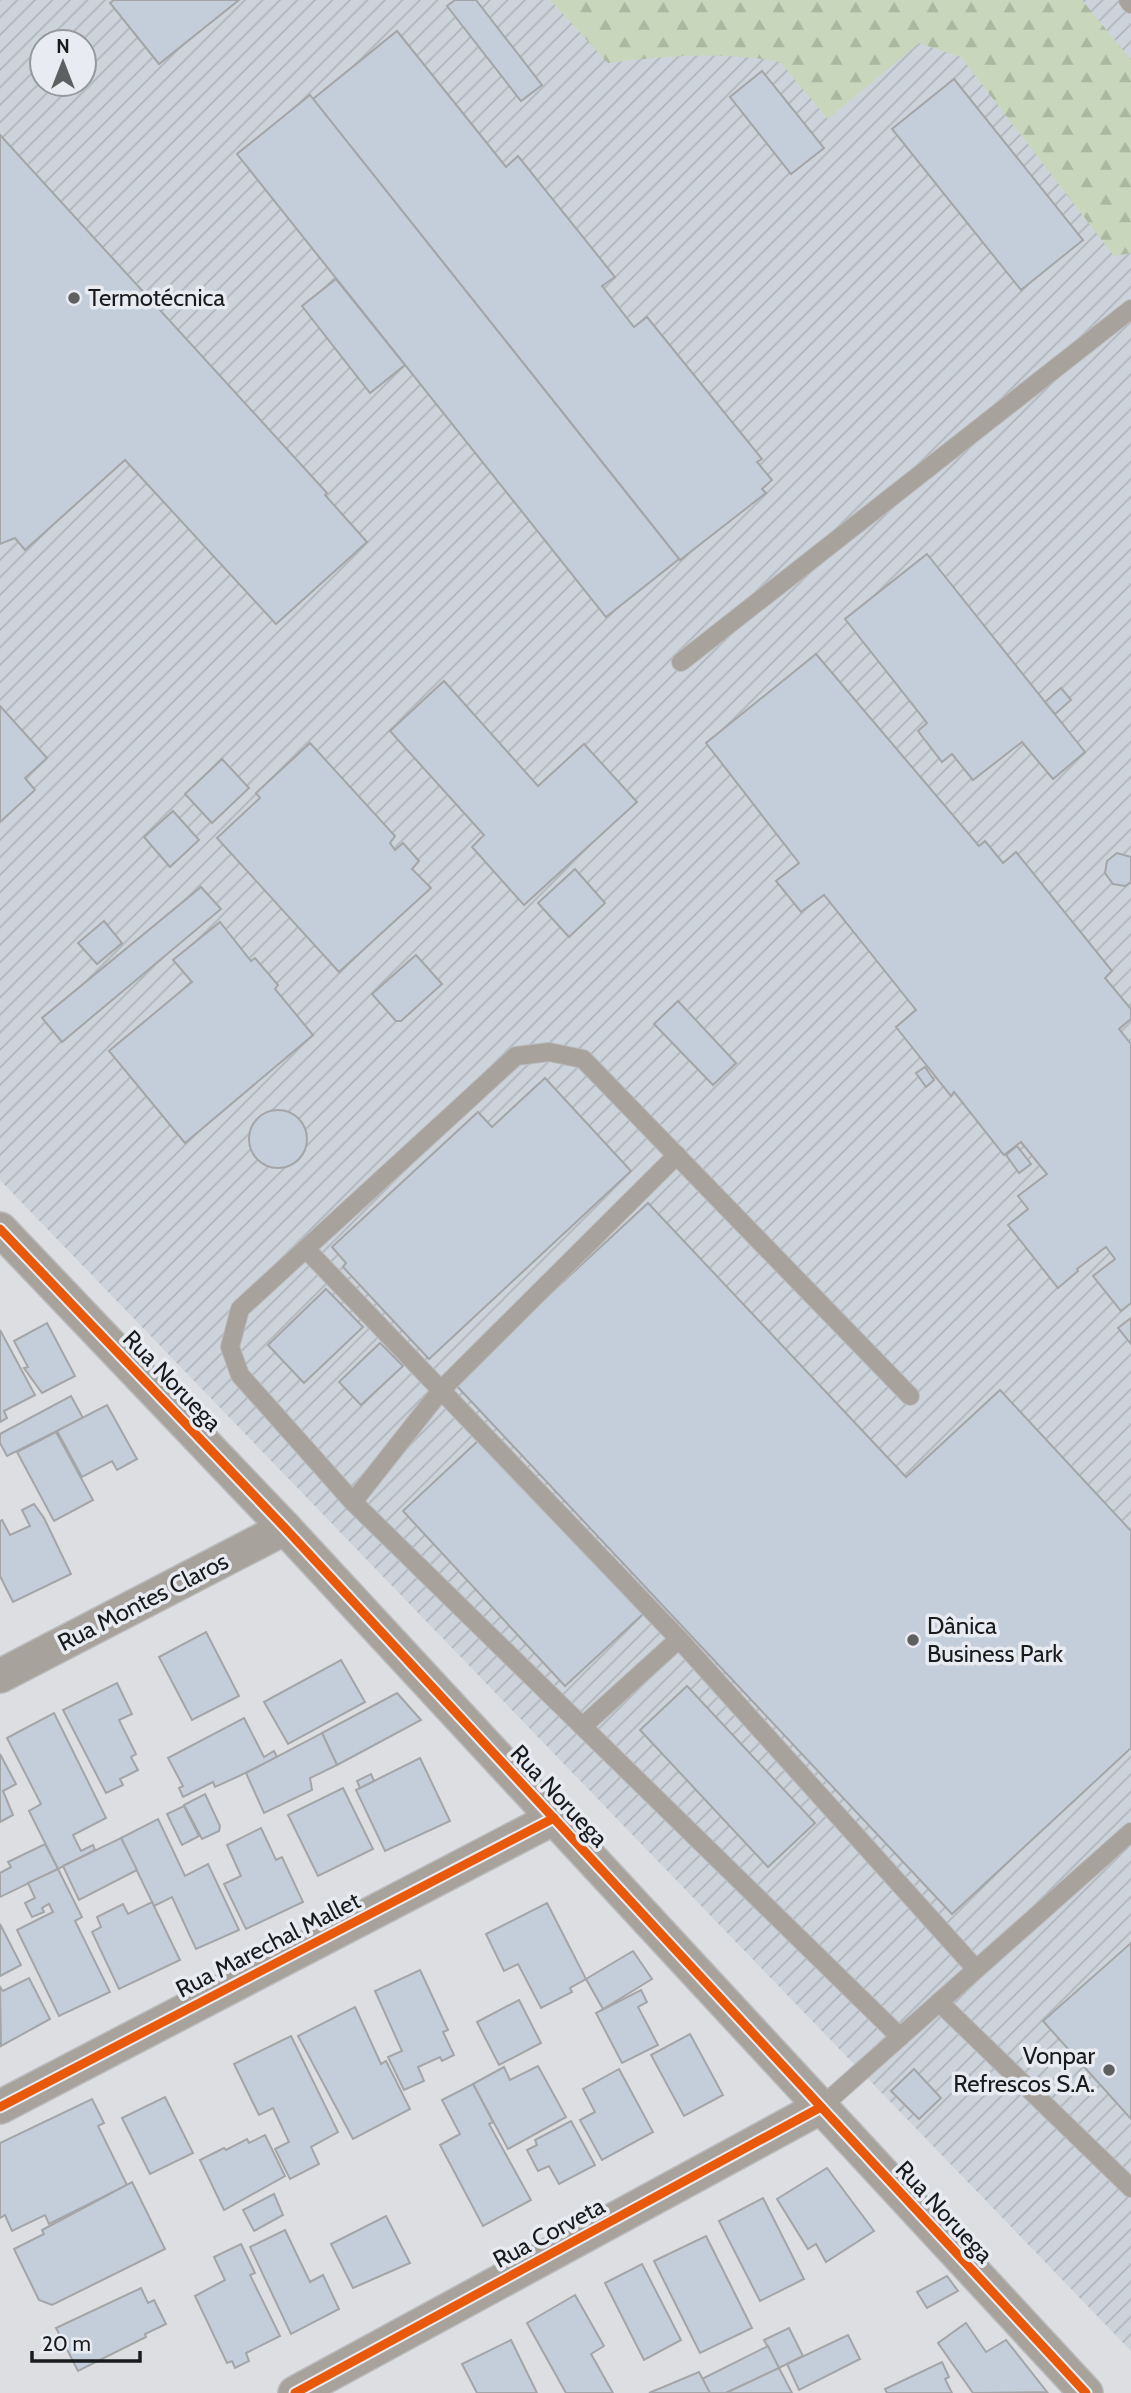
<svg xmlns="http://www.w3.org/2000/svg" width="1131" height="2393" font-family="Cabin,sans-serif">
  <defs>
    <pattern id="industrial-furrows" width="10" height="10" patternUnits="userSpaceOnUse" patternTransform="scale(1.75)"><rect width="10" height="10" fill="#cdd3db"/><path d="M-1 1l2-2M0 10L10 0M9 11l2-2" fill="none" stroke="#afb5bb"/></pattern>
    <pattern id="forest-firs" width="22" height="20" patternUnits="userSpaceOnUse" patternTransform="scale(1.75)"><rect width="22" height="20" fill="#c8d7bb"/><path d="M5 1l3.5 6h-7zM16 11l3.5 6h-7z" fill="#abb8a0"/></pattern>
  </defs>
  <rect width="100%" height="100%" fill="#dcdee1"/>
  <path fill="url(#industrial-furrows)" fill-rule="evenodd" d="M0,0H1131V2351L0,1180ZM42,42H84V84H42Z"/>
  <path fill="url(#forest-firs)" d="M550,0H1082L1131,60V253L1114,256L961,57L919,43L828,119L780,62C722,51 666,56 608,63Z"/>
  <g fill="#c4cedb" stroke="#a4a5a7" stroke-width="2">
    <path d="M114,0H239L159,64L110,3Z"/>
    <path d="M455,0H476L542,85L521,101L447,6Z"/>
    <path d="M397,31L506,167L518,156L615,277L602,286L634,327L647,317L762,459L757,462L772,480L762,489L766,493L680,560L313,99Z"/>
    <path d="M762,71L824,148L791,174L730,97Z"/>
    <path d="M954,79L1083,240L1021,290L892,129Z"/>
    <path d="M310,95L679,559L606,617L237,154Z"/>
    <path d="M0,135L327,493L325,495L367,542L276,624L125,460L25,550L15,538L0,544Z"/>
    <path d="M336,279L405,365L370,393L302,306Z"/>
    <path d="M927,554L1085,752L1053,779L1022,742L973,780L952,754L942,762L918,731L927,723L845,619Z"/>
    <path d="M816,654L979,846L985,841L1003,863L1016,852L1112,971L1105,978L1131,1009V1019L1119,1029L1131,1044V1303L1121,1311L1093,1276L1115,1259L1106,1247L1077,1269L1078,1271L1058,1288L1008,1225L1028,1209L1018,1196L1047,1174L1021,1142L1004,1155L954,1092L951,1096L896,1027L916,1010L824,895L801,912L776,881L799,863L706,743Z"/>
    <path d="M444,681L538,786L584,744L637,802L524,905L472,847L484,835L390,731Z"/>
    <path d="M1061,688L1071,700L1055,714L1045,702Z"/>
    <path d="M0,706L47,758L25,778L35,790L0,822Z"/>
    <path d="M310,743L395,836L390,843L395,850L403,843L419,861L412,869L431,888L339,972L217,838L260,798L256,793Z"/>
    <path d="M222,759L249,788L212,823L185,794Z"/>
    <path d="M173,811L199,840L170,867L144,837Z"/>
    <path d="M1117,853L1131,857V882L1125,886L1113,884L1105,873L1107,861Z"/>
    <path d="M575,869L605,903L569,937L538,903Z"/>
    <path d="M201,887L221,909L62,1042L42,1018Z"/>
    <path d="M104,921L122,943L97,964L78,943Z"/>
    <path d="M220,922L251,961L255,958L278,985L275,989L313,1035L185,1143L109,1051L192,982L173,960Z"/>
    <path d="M416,955L442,984L401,1021H396L372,994Z"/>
    <path d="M678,1001L736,1063L713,1085L654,1024Z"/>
    <path d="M925,1067L934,1080L926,1087L916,1073Z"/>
    <path d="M545,1078L631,1171L429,1359L343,1267L346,1263L332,1247L478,1112L492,1127Z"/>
    <circle cx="278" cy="1139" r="29"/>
    <path d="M1017,1146L1031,1164L1019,1173L1006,1155Z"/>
    <path d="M648,1203L906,1477L1000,1390L1131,1531V1748L952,1914L454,1383Z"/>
    <path d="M326,1289L363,1327L304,1383L268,1345Z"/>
    <path d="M1131,1318V1344L1118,1328Z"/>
    <path d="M47,1323L75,1376L42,1393L24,1368L28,1367L14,1341Z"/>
    <path d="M0,1330L35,1395L4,1411L7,1418L0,1422Z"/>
    <path d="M380,1343L403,1366L361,1405L339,1382Z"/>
    <path d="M71,1396L83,1418L7,1456L0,1443V1434Z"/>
    <path d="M107,1405L137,1459L117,1470L112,1461L82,1477L57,1431Z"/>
    <path d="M56,1432L93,1500L54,1521L17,1452Z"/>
    <path d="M480,1439L643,1614L565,1686L403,1511Z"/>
    <path d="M34,1504L44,1518L71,1574L13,1602L0,1576V1521L2,1520L10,1535L30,1526L22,1510Z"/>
    <path d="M206,1632L239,1696L192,1720L159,1657Z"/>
    <path d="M341,1660L365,1702L288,1744L264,1702Z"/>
    <path d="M117,1683L132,1714L119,1720L136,1754L131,1757L138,1770L120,1779L123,1785L106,1793L63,1710Z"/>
    <path d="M687,1686L815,1823L768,1867L640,1730Z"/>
    <path d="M397,1693L421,1720L337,1765L322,1733Z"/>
    <path d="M54,1713L106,1818L73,1835L81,1851L93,1845L95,1850L58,1869L29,1811L41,1804L7,1738Z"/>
    <path d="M244,1718L264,1757L274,1751L277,1757L239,1776L215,1787L213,1782L183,1797L179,1788L183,1786L168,1758Z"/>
    <path d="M322,1733L337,1765L310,1778L312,1790L264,1813L246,1773Z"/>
    <path d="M0,1754L16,1784L3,1791L13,1815L0,1822Z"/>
    <path d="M420,1758L450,1821L385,1851L356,1790Z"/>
    <path d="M371,1774L374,1781L360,1788L357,1781Z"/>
    <path d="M343,1788L373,1849L318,1876L288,1815Z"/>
    <path d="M205,1794L220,1826L219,1831L202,1839L184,1805Z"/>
    <path d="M184,1806L199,1836L182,1845L167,1814Z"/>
    <path d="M158,1819L185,1876L208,1864L239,1930L196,1949L172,1897L154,1906L121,1838Z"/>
    <path d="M261,1828L276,1860L282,1857L303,1902L246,1929L224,1884L241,1876L227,1845Z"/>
    <path d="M121,1838L137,1870L79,1900L63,1866Z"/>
    <path d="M45,1844L58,1869L0,1897V1873L11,1867L8,1862Z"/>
    <path d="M58,1869L82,1917L75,1921L110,1992L59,2016L17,1930L53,1912L49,1904L42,1908L44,1912L32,1917L25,1903L35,1898L28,1883Z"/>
    <path d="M152,1902L180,1960L119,1989L92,1932L101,1927L97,1917L123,1904L128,1914Z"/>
    <path d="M547,1903L586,1979L570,1988L572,1992L541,2008L518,1964L504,1971L486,1934Z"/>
    <path d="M0,1924L21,1965L0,1976Z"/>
    <path d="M1131,1943V2119L1043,2021Z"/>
    <path d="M633,1951L652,1979L603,2009L586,1979Z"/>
    <path d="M420,1970L448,2030L443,2032L454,2055L442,2061L440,2057L418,2067L424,2081L404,2090L388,2057L402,2051L375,1991Z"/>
    <path d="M29,1978L50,2019L1,2046L0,1987L3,1991Z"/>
    <path d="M641,1990L647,2002L638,2007L658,2045L622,2063L596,2013Z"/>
    <path d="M519,2000L541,2043L499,2065L477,2022Z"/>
    <path d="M355,2007L381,2064L386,2061L410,2109L353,2139L298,2036Z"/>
    <path d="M690,2034L723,2095L684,2116L651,2055Z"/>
    <path d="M291,2036L338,2132L311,2147L319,2164L290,2179L275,2149L289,2142L273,2108L259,2115L234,2064Z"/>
    <path d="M538,2066L566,2117L508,2149L473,2084L504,2067L510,2080Z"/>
    <path d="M619,2069L653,2132L602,2160L580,2120L595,2112L583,2089Z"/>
    <path d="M914,2069L941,2098L919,2119L891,2091Z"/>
    <path d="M473,2084L493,2122L489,2124L531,2200L483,2226L440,2145L460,2134L442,2100Z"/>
    <path d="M165,2097L193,2153L150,2174L122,2118Z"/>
    <path d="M92,2099L104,2123L98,2126L127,2185L49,2224L45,2215L12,2231L5,2215L0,2218V2143Z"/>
    <path d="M571,2121L595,2165L559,2184L549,2166L538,2171L527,2150L537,2145L535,2140Z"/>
    <path d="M265,2135L285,2176L224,2210L200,2160L224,2148L226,2150L247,2139L249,2143Z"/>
    <path d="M827,2168L874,2231L826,2262L816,2244L808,2249L777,2199Z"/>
    <path d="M132,2182L165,2249L52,2305L39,2300L14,2249L44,2234L42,2230Z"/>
    <path d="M274,2194L283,2215L254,2231L243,2210Z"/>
    <path d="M763,2198L804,2279L760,2301L719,2221Z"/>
    <path d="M386,2216L410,2263L353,2288L331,2244Z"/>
    <path d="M285,2230L310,2282L323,2275L339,2309L291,2334L250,2247Z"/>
    <path d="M706,2236L752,2328L700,2353L654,2261Z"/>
    <path d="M241,2244L255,2273L250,2275L280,2336L246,2353L249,2361L235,2368L232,2361L227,2363L195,2296L225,2280L214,2257Z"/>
    <path d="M642,2264L681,2340L644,2360L605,2283Z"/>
    <path d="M947,2276L958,2291L927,2308L917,2292Z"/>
    <path d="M141,2288L148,2303L154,2300L166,2324L145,2334L146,2337L78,2371L56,2328Z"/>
    <path d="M575,2295L604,2346L591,2354L613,2393H566L527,2323Z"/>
    <path d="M966,2323L986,2352L1006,2340L1047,2392L973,2393L938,2343Z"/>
    <path d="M789,2328L803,2356L779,2368L764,2340Z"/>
    <path d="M848,2335L860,2359L799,2390L787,2364Z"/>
    <path d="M511,2340L537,2393H477L462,2364Z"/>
    <path d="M768,2346L779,2368L726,2393H710L702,2379Z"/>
    <path d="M942,2362L949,2377L945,2379L952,2393H887L885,2389Z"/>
    <path d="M779,2368L792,2393H726Z"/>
    <path d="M699,2372L710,2393H649Z"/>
  </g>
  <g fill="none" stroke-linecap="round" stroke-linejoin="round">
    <defs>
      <g id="lane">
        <path d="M1128,0L1131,4"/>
        <path d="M681,662L1131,309"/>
        <path d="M306,1249L679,1639L976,1969"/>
        <path d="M353,1502L442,1389L677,1155"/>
        <path d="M583,1726L679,1639"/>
        <path d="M939,2002L1131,2188"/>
        <path d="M900,2037L353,1502L240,1375L230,1347L240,1309L516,1056L549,1052L583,1059L910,1396"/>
        <path d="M821,2107L1131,1832"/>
      </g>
      <g id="street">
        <path d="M0,1229L285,1528L1086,2393"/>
        <path d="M0,1676L285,1528"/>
        <path d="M0,2107L554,1818"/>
        <path d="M295,2393L821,2107"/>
      </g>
    </defs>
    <use href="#lane" stroke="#babbbd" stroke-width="20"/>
    <use href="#street" stroke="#babbbd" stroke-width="36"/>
    <use href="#lane" stroke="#a8a29d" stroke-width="18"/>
    <use href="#street" stroke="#a8a29d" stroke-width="33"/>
    <defs>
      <g id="cycleway">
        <path d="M0,1229L285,1528L1086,2393"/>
        <path d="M0,2107L554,1818"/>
        <path d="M295,2393L821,2107"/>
      </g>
    </defs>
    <use href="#cycleway" stroke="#e8ebf1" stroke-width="13"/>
    <use href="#cycleway" stroke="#e8590c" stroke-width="9"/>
  </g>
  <g fill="#5d5f61" stroke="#e8ebf1" stroke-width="2.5">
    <circle cx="74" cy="298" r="7"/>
    <circle cx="913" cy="1640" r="7"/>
    <circle cx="1109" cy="2070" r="7"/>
  </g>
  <g text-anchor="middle" stroke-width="7" stroke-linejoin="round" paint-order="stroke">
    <g font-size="24" fill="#191b1c" stroke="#e8ebf1" text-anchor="start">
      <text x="88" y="306">Termotécnica</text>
      <text x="927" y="1634">Dânica<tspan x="927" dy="28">Business Park</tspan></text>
      <text x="1095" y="2064" text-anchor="end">Vonpar<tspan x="1095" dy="28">Refrescos S.A.</tspan></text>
    </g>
    <g font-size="24" fill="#191b1c" stroke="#e8ebf1">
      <text transform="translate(172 1381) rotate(46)" y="8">Rua Noruega</text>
      <text transform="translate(143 1602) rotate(-27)" y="8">Rua Montes Claros</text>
      <text transform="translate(559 1796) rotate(47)" y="8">Rua Noruega</text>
      <text transform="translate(268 1945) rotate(-27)" y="8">Rua Marechal Mallet</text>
      <text transform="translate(944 2212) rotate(47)" y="8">Rua Noruega</text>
      <text transform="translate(549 2233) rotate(-28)" y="8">Rua Corveta</text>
    </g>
  </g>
  <g transform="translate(63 63)"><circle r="33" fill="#e8ebf1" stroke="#95989c" stroke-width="2"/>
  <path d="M0-5L12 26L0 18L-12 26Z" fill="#5d5f61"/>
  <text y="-10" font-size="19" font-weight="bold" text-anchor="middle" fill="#191b1c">N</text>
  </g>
  <path d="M32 2351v10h108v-10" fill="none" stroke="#191b1c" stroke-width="3.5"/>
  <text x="42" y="2351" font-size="21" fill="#191b1c" stroke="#e8ebf1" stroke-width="5" paint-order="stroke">20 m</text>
</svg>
